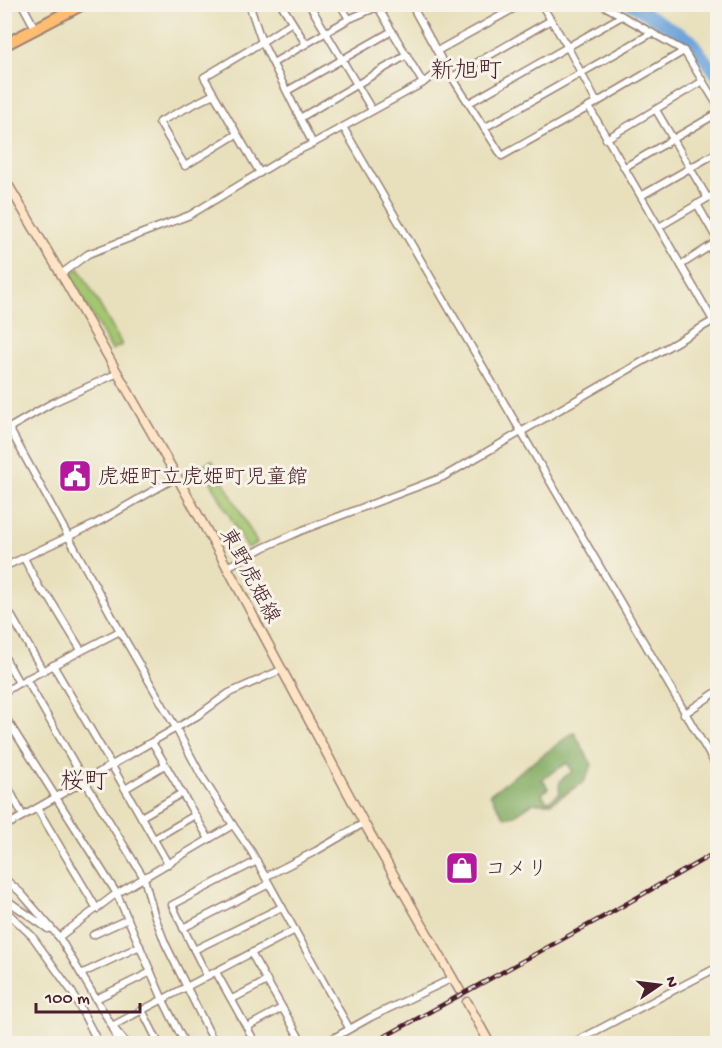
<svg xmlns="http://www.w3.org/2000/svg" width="722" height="1048" font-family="'Gochi Hand','Klee One',sans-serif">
  <rect width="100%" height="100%" fill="#f7f3e8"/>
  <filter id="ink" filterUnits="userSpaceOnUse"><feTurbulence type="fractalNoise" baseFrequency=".0167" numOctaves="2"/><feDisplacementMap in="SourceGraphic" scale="12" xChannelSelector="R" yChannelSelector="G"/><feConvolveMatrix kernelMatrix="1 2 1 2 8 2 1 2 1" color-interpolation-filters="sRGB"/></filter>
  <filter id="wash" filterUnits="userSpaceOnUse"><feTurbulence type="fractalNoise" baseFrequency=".008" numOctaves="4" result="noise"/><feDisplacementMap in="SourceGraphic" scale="24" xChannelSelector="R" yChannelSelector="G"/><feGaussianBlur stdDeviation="1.35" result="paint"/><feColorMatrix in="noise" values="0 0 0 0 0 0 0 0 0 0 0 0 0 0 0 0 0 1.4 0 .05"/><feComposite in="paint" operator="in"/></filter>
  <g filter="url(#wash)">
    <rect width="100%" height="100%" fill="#e8e0bc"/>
    <g fill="#a3c670" stroke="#76724e" stroke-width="1.5">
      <path d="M79,268L122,345L112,350L69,275Z"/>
      <path d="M212,460L257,543L247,548L202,465Z"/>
    </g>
    <path fill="#82ab62" stroke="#666546" stroke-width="1.5" fill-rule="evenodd" d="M574,732L592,765L584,782L551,803H533L515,815L505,817L503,815L490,794ZM567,763L573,771C562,779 557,779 560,793L549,801L546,800L542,794L548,788L542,779Z"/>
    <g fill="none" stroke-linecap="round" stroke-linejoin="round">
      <path stroke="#6ca3da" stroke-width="12" d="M630,4L691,40L718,77"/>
    </g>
  </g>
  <g filter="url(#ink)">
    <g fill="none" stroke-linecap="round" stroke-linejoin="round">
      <defs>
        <g id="street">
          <path d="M22,4L36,30"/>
          <path d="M249,4L262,42L313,144"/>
          <path d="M281,4L306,44"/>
          <path d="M309,4L372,110"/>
          <path d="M340,4L349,19"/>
          <path d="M376,4L423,83"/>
          <path d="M411,4L445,66L502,156L589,107"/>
          <path d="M541,4L567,46L597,103"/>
          <path d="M601,4L684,51L718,106"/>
          <path d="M437,51L522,4"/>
          <path d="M684,51L589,107L718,329"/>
          <path d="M273,63L349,19L377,7"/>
          <path d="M452,77L551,20"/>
          <path d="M287,91L392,31"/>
          <path d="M214,94L159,122L185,166L237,134"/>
          <path d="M469,103L622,16"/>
          <path d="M656,110L707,197"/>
          <path d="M300,118L407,55"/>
          <path d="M343,127L718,769"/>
          <path d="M484,128L652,33"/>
          <path d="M606,139L703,81"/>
          <path d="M625,167L718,113"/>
          <path d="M260,173L204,77L262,42L292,22"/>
          <path d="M641,196L718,152"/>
          <path d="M697,204L718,241"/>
          <path d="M659,227L718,192"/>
          <path d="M681,265L718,241"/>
          <path d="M61,274L88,254L190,215L289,155L310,145L423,83L445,66"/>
          <path d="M4,431L52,403L118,373"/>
          <path d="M24,558L40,589L50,599L81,650"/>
          <path d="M4,567L95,524L177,477"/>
          <path d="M227,567L265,547L303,530L443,477L718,318"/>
          <path d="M4,603L43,671"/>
          <path d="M4,656L19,683L120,631"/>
          <path d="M53,665L112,766L168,864"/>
          <path d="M26,679L84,780L144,878L154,914L165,943L215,1044"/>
          <path d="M4,692L19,683"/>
          <path d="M684,714L718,691"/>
          <path d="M4,715L117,894L163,1000L185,1044"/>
          <path d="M152,742L209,839"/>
          <path d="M4,779L23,816"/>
          <path d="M125,789L165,765"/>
          <path d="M37,808L97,909"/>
          <path d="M141,817L182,793"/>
          <path d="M233,825L251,851L349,1028"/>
          <path d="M4,827L197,716L229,693L281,670"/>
          <path d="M154,839L195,815"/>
          <path d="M265,877L316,851L364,823"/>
          <path d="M4,878L21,893L59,937L113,896L233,825L202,777L176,728L120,631L9,428"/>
          <path d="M4,898L48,929"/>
          <path d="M4,909L32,936L72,992L99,1044"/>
          <path d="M183,928L269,884"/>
          <path d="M57,935L59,937L112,1026L119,1044"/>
          <path d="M93,935L128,919"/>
          <path d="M194,950L282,907"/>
          <path d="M251,953L303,1044"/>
          <path d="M216,972L256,1044"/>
          <path d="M81,974L140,946"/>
          <path d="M207,976L172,905L257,861"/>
          <path d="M96,999L151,972"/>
          <path d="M232,999L267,981"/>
          <path d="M142,1010L159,1044"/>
          <path d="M247,1027L282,1008"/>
          <path d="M127,1044L112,1026L295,930"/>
          <path d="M323,1044L371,1017L453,978"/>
          <path d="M571,1044L718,967"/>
        </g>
        <g id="secondary">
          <path d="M4,178L61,274L177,477L227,567L364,823L460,991"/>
          <path d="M467,1002L490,1044"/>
        </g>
        <path id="highway" d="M4,45L83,4"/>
      </defs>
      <use href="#street" stroke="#998074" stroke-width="9"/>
      <use href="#secondary" stroke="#998074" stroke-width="11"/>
      <use href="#highway" stroke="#998074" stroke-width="14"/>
      <use href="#street" stroke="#fff" stroke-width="6"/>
      <use href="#secondary" stroke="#fee4c5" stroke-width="8"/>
      <use href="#highway" stroke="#fdbc6f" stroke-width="10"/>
      <defs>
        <path id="rail" d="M371,1044L612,912L718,851"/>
      </defs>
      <use href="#rail" stroke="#4a1f2b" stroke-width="4.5"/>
      <use href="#rail" stroke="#f7f3e8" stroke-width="2" stroke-dasharray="7" stroke-linecap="butt"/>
    </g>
  </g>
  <defs>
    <symbol id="civic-square" viewBox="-11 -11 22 22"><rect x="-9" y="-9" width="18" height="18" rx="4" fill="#b5179e" stroke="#f7f3e8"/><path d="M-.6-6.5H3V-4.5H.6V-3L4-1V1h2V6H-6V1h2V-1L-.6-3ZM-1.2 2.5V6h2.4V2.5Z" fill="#fff"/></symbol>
    <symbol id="shop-square" viewBox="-11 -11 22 22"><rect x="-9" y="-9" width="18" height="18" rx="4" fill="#b5179e" stroke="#f7f3e8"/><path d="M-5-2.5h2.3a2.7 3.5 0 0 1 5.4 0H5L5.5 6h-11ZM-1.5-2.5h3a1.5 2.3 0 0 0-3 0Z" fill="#fff"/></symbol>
  </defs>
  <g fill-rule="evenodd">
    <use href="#civic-square" x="56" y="457" width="38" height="38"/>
    <use href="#shop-square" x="443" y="849" width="38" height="38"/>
  </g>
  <g text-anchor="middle" stroke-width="6" stroke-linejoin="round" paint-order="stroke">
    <g font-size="21" fill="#4a1f2b" stroke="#f7f3e8" text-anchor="start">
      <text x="98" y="483">虎姫町立虎姫町児童館</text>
      <text x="485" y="875">コメリ</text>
    </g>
    <g font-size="21" fill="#4a1f2b" stroke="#f7f3e8">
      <text transform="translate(251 575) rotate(62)" y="7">東野虎姫線</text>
    </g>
    <g font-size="24" fill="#4a1f2b" stroke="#f7f3e8">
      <text x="466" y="77">新旭町</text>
      <text x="84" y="788">桜町</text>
    </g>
  </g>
  <rect width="722" height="1048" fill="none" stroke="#f7f3e8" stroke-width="24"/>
  <g transform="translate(659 985) rotate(76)" stroke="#f7f3e8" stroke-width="4.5" paint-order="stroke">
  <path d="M0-4.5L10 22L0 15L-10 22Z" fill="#4a1f2b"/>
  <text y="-9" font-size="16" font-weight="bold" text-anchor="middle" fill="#4a1f2b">N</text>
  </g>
  <path d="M36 1003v9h104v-9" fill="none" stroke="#4a1f2b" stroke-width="3"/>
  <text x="45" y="1003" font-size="18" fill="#4a1f2b" stroke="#f7f3e8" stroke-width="4.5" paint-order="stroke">100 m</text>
</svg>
